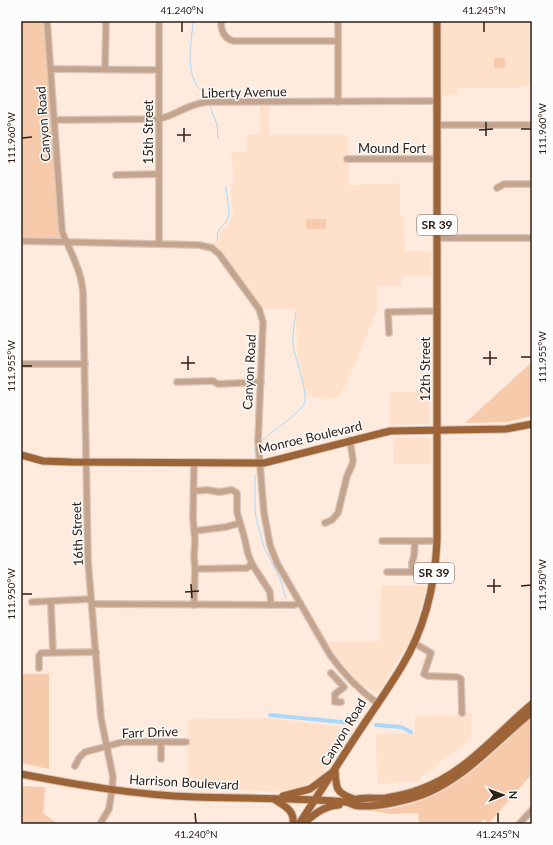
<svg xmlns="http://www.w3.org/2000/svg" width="553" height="845" font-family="Lato,sans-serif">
  <rect width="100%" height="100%" fill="#feebdd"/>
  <g fill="#ffe0ca">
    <path d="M442,21H532V86H522L518,88H457V95H442Z"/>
    <path d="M260,104H269V135H348L349,185L400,183V216L404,217L405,251H431V275L402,276V285L377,286V309L370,327L356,362L343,390L339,396L333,399L319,398L305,395L297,352L296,309H262L224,254L218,248L212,244L216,240L220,241L219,234L221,230L230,222L233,215L230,184H234L231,152H247V134H260Z"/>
    <path d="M430,391V420L428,424L390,425V392Z"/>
    <path d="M427,437L431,440V464H394L393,438Z"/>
    <path d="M381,586H426L418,619L411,638L402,654L379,691L376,693L360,684L339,660L327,642L380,641V608Z"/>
    <path d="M459,713H472L471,739L421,776L419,781L377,784L376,734L415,733V716L458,715Z"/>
    <path d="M269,718L354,728L320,777L314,785L294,792L188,789V719Z"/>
  </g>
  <g fill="#f6caaa">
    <path d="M21,21H44L60,238H21Z"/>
    <rect x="494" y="58" width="11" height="10"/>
    <rect x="306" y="219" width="20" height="10"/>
    <path d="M532,362V416L507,422L465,423Z"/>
    <path d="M21,674H49V769L25,764L21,762Z"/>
    <path d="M532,716V774L489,823L483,819L480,824H419L418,813L391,814L367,810C374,810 381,810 388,809C451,800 489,757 532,716Z"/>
    <path d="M21,786L45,787L43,813L55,822V824H21Z"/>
  </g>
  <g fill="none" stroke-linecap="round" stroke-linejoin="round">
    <g stroke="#aad8f9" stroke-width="1">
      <path d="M193,21C192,40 186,64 195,82C197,87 203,92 207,96"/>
      <path d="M210,107L217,124L218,138"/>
      <path d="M218,240C214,228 225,227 228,218C231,211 226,195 226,186"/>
      <path d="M263,440C271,432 300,413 304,404C309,392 294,357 293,344C292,333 295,321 296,311"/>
      <path d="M254,452L256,446"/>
      <path d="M255,475V509L256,518L264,547L281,581L286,598"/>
    </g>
    <g stroke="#aad8f9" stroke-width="4">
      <path d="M270,715L352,723"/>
      <path d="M376,725L401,727L411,732"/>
    </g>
    <defs>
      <g id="minor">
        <path d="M47,21L62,231C66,243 73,254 77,267C81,275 82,283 83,292L88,561L101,718L113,777L112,789L109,809L100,824"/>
        <path d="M221,21C221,31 224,39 234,41H338"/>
        <path d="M51,69L159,70"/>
        <path d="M105,69L106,21"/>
        <path d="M338,102V21"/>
        <path d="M55,120L159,119C177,115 187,104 207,102L437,101"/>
        <path d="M437,125H532"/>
        <path d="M347,159H437"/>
        <path d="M116,175L159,174"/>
        <path d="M497,188L504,184H532"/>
        <path d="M437,238H532"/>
        <path d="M21,241L199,245L212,248L219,254L259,309L263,322L258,441L264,513L270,545L277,563L330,655C343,673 359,690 377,703"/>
        <path d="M159,244V21"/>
        <path d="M389,333L388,312L437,311"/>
        <path d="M21,364H85"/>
        <path d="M177,382L213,381L218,384L261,382"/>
        <path d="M194,491L207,490L219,492L232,490L237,493V512L245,540L248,554L252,564L270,592L271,605"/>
        <path d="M325,523L332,520L338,513L347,476L352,465L353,460L350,440"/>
        <path d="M194,531L226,527L240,523"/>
        <path d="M382,541H437"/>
        <path d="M195,569L247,568L252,564"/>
        <path d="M387,572H417"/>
        <path d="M412,572V563L414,556L415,541"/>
        <path d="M32,602L91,599"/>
        <path d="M92,604L294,605L300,603"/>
        <path d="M194,605L195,569L194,557L195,540L193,518L194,462"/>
        <path d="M51,606L53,652"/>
        <path d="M414,643L431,653L424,674L428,676L457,677L461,679L462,713"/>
        <path d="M39,668V656L41,653L96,652"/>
        <path d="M331,673L344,687L335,694V702H341"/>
        <path d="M161,742V759"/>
        <path d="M75,766L79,758L85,752L123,742H186"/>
        <path d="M519,824L532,810"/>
      </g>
      <g id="major">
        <path d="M21,455L43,461L71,462L264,463L390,431L506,429L532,424"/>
        <path d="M335,770C336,789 336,793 354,799"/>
        <path d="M21,774C78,785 136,795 194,797C227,798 259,798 291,799C309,800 328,800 345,802C348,802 351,804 354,805C371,809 405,801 422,795C466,778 496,741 532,712"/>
        <path d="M283,796L310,789L330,774"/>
        <path d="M274,799C284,806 295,810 293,824"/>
        <path d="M347,802C359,796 373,799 386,798C397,796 408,794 418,790C464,775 496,734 532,704"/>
        <path d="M299,824C321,791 342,757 364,724C377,705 390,686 402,666C425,628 435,584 437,541V21"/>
        <path d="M303,824C314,814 324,806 339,805"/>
      </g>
    </defs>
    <use href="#minor" stroke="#d8c6ba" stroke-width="8"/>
    <use href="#major" stroke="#d8c6ba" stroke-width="9"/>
    <use href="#minor" stroke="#c5a48d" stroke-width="5.5"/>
    <use href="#major" stroke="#9d6438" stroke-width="7"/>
  </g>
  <path fill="none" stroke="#2c2018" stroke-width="1.5" d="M182,22V32M484,22V32M486,122V136M184,128V142M521,129H531M479,130L493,129M177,135H191M22,138L32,137M490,351V365M188,356V370M521,357H531M483,358H497M181,363H195M22,366H32M494,579V593M191,584L192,598M487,586H501M521,586L531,585M185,592L199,591M22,594H32M195,813L196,823M498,813V823"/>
  <g text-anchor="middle" stroke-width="3" stroke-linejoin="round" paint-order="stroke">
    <g fill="#fcfcfc" stroke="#6a625c" stroke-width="1">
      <rect x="417" y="215" width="40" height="20" rx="3"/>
      <rect x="414" y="563" width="40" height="20" rx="3"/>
    </g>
    <g font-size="12" font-weight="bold" fill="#2c2018">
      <text x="437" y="229">SR 39</text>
      <text x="434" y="577">SR 39</text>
    </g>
    <g font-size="13" fill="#2c2018" stroke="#fcfcfc">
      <text transform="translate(244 92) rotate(-1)" y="5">Liberty Avenue</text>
      <text transform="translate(43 124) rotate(-94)" y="5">Canyon Road</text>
      <text transform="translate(148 132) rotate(-90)" y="5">15th Street</text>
      <text x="392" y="153">Mound Fort</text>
      <text transform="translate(425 369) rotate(-90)" y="5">12th Street</text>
      <text transform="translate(249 372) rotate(-87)" y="5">Canyon Road</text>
      <text transform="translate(310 437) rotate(-13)" y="5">Monroe Boulevard</text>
      <text transform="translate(77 534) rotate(-92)" y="5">16th Street</text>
      <text transform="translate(150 732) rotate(-2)" y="5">Farr Drive</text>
      <text transform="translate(343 732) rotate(-59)" y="5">Canyon Road</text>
      <text transform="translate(184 782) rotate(3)" y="5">Harrison Boulevard</text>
    </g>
  </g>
  <rect width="553" height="845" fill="none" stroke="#fcfcfc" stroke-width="44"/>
  <g transform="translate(503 795) rotate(89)" stroke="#fcfcfc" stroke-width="3" paint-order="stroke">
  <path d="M0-3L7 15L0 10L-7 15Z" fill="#2c2018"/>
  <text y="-6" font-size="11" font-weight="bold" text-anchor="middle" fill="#2c2018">N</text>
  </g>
  <rect x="22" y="22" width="509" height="801" fill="none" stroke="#2c2018" stroke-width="1.5"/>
  <g font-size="10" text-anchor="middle" fill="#2c2018">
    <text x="182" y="14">41.240°N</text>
    <text x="484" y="14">41.245°N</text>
    <text transform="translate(542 129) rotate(-90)" y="4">111.960°W</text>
    <text transform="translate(11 138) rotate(-90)" y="4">111.960°W</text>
    <text transform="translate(542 357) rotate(-90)" y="4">111.955°W</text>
    <text transform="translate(11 366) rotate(-90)" y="4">111.955°W</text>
    <text transform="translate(542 585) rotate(-90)" y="4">111.950°W</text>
    <text transform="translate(11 594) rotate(-90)" y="4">111.950°W</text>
    <text x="196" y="838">41.240°N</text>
    <text x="498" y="838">41.245°N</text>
  </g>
</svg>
